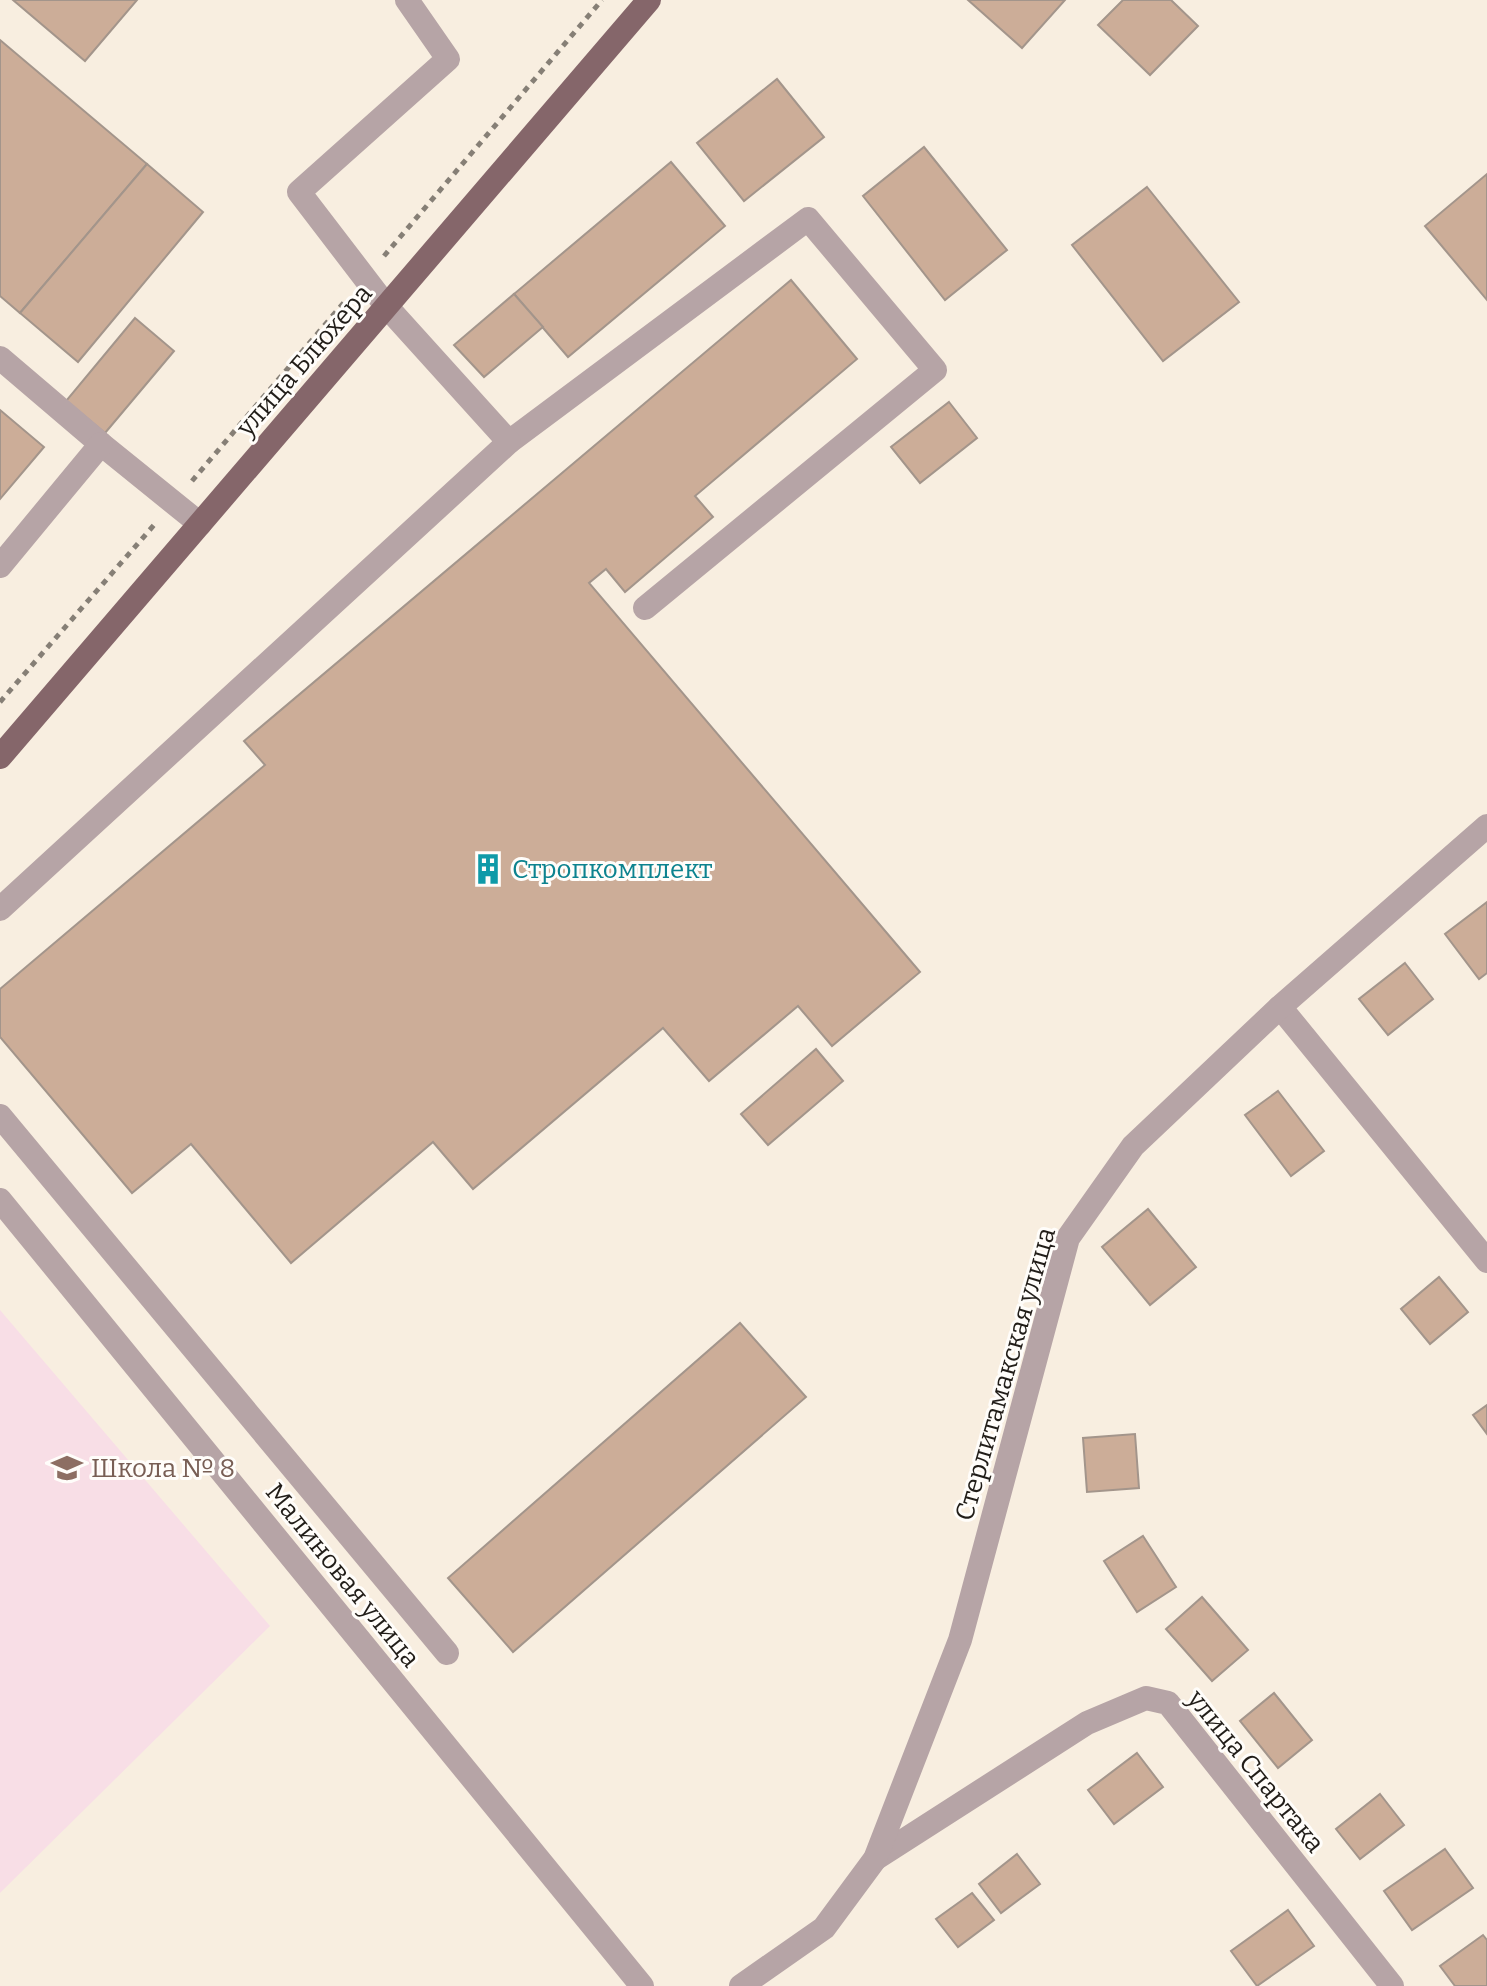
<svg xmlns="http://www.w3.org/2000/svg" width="1487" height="1986" font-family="Bitter,serif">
  <rect width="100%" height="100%" fill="#f8eee0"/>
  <path fill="#f8dee6" d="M0,1310L270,1626L0,1893Z"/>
  <g fill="#ccad98" stroke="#a3958b" stroke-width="2">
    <path d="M13,0H137L85,61Z"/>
    <path d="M968,0H1065L1022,48Z"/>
    <path d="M1123,0H1171L1198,26L1150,75L1098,25Z"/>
    <path d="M0,40L147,164L20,313L0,296Z"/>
    <path d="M777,79L824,137L744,201L697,143Z"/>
    <path d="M924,147L1007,250L945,300L863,196Z"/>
    <path d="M671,162L725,226L568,357L514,294Z"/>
    <path d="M147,164L203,212L78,362L20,313Z"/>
    <path d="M1487,174V300L1425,226Z"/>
    <path d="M1147,187L1239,302L1163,361L1072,245Z"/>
    <path d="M791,280L857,359L695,496L713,517L625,592L606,569L589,583L920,972L832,1046L798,1006L709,1081L663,1028L473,1189L433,1142L291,1263L191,1144L132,1193L0,1037V989L265,765L244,741Z"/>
    <path d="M514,294L543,327L484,377L454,345Z"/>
    <path d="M135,318L174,351L105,433L66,401Z"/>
    <path d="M949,402L977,438L920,483L891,447Z"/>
    <path d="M0,410L44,447L0,499Z"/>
    <path d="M1487,902V973L1479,979L1445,934Z"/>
    <path d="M1405,963L1433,999L1388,1035L1359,999Z"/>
    <path d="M816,1049L843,1081L768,1145L741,1114Z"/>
    <path d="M1278,1091L1324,1151L1291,1176L1245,1115Z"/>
    <path d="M1148,1209L1196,1267L1150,1305L1102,1247Z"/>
    <path d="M1439,1277L1468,1312L1430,1344L1401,1309Z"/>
    <path d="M740,1323L806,1397L513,1652L448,1578Z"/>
    <path d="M1487,1405V1434L1473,1415Z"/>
    <path d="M1135,1434L1139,1488L1087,1492L1083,1438Z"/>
    <path d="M1143,1536L1176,1587L1137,1612L1104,1561Z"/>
    <path d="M1202,1597L1248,1650L1212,1681L1166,1629Z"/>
    <path d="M1274,1693L1312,1740L1278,1768L1240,1721Z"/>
    <path d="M1137,1753L1163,1787L1114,1824L1088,1790Z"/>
    <path d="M1380,1794L1404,1825L1360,1859L1336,1829Z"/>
    <path d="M1445,1849L1473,1888L1412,1930L1384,1891Z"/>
    <path d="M1017,1854L1040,1884L1001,1913L979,1884Z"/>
    <path d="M972,1893L994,1920L958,1947L936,1919Z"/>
    <path d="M1288,1910L1314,1946L1257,1986L1231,1951Z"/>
    <path d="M1483,1935L1487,1940V1986H1455L1440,1966Z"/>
  </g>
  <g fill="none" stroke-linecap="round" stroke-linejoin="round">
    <g stroke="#867f76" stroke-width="5" stroke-dasharray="6 6" stroke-linecap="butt">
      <path d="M384,256L602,0"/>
      <path d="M192,481L346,300"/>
      <path d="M0,702L154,525"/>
    </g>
    <g stroke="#b6a4a6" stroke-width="24">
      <path d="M0,358L101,444L200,524"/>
      <path d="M509,442L808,219L935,370L645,608"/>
      <path d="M0,566L101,444"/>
      <path d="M0,909L509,442L387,307L299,192L448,59L407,0"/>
      <path d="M1280,1007L1487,1261"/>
      <path d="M0,1116L447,1653"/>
      <path d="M0,1200L642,1986"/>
      <path d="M875,1859L1087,1723L1146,1698L1168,1703L1392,1986"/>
      <path d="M741,1986L824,1928L875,1859L960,1640L1068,1238L1133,1146L1280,1007L1487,826"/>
    </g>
    <path stroke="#85666a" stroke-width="24" d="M0,757L649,0"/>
  </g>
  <defs>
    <symbol id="building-bare" viewBox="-9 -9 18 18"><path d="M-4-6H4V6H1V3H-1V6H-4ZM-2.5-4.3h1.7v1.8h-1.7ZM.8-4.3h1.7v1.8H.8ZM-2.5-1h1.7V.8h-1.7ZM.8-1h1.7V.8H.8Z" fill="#0f9aa8" stroke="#fffdfa" stroke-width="2.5" paint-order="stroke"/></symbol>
    <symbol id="school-bare" viewBox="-9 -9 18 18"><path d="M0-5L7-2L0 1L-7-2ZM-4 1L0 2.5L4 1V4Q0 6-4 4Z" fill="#8d6e63" stroke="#fffdfa" stroke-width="2.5" paint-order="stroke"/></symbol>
  </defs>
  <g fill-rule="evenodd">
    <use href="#building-bare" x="466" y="847" width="44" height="44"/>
    <use href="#school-bare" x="45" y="1446" width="44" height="44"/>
  </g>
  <g text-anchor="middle" stroke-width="6" stroke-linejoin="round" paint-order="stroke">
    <g font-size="26" fill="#211d18" stroke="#fffdfa">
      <text transform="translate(304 360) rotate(-49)" y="9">улица Блюхера</text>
      <text transform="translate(1005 1374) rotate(-74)" y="9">Стерлитамакская улица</text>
      <text transform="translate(343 1575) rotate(51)" y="9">Малиновая улица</text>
      <text transform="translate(1256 1771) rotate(51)" y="9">улица Спартака</text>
    </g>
    <g font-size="26" fill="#0d838f" stroke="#fffdfa" text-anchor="start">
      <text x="512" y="878">Стропкомплект</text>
    </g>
    <g font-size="26" fill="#785e54" stroke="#fffdfa" text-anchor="start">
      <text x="91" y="1477">Школа № 8</text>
    </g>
  </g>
</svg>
